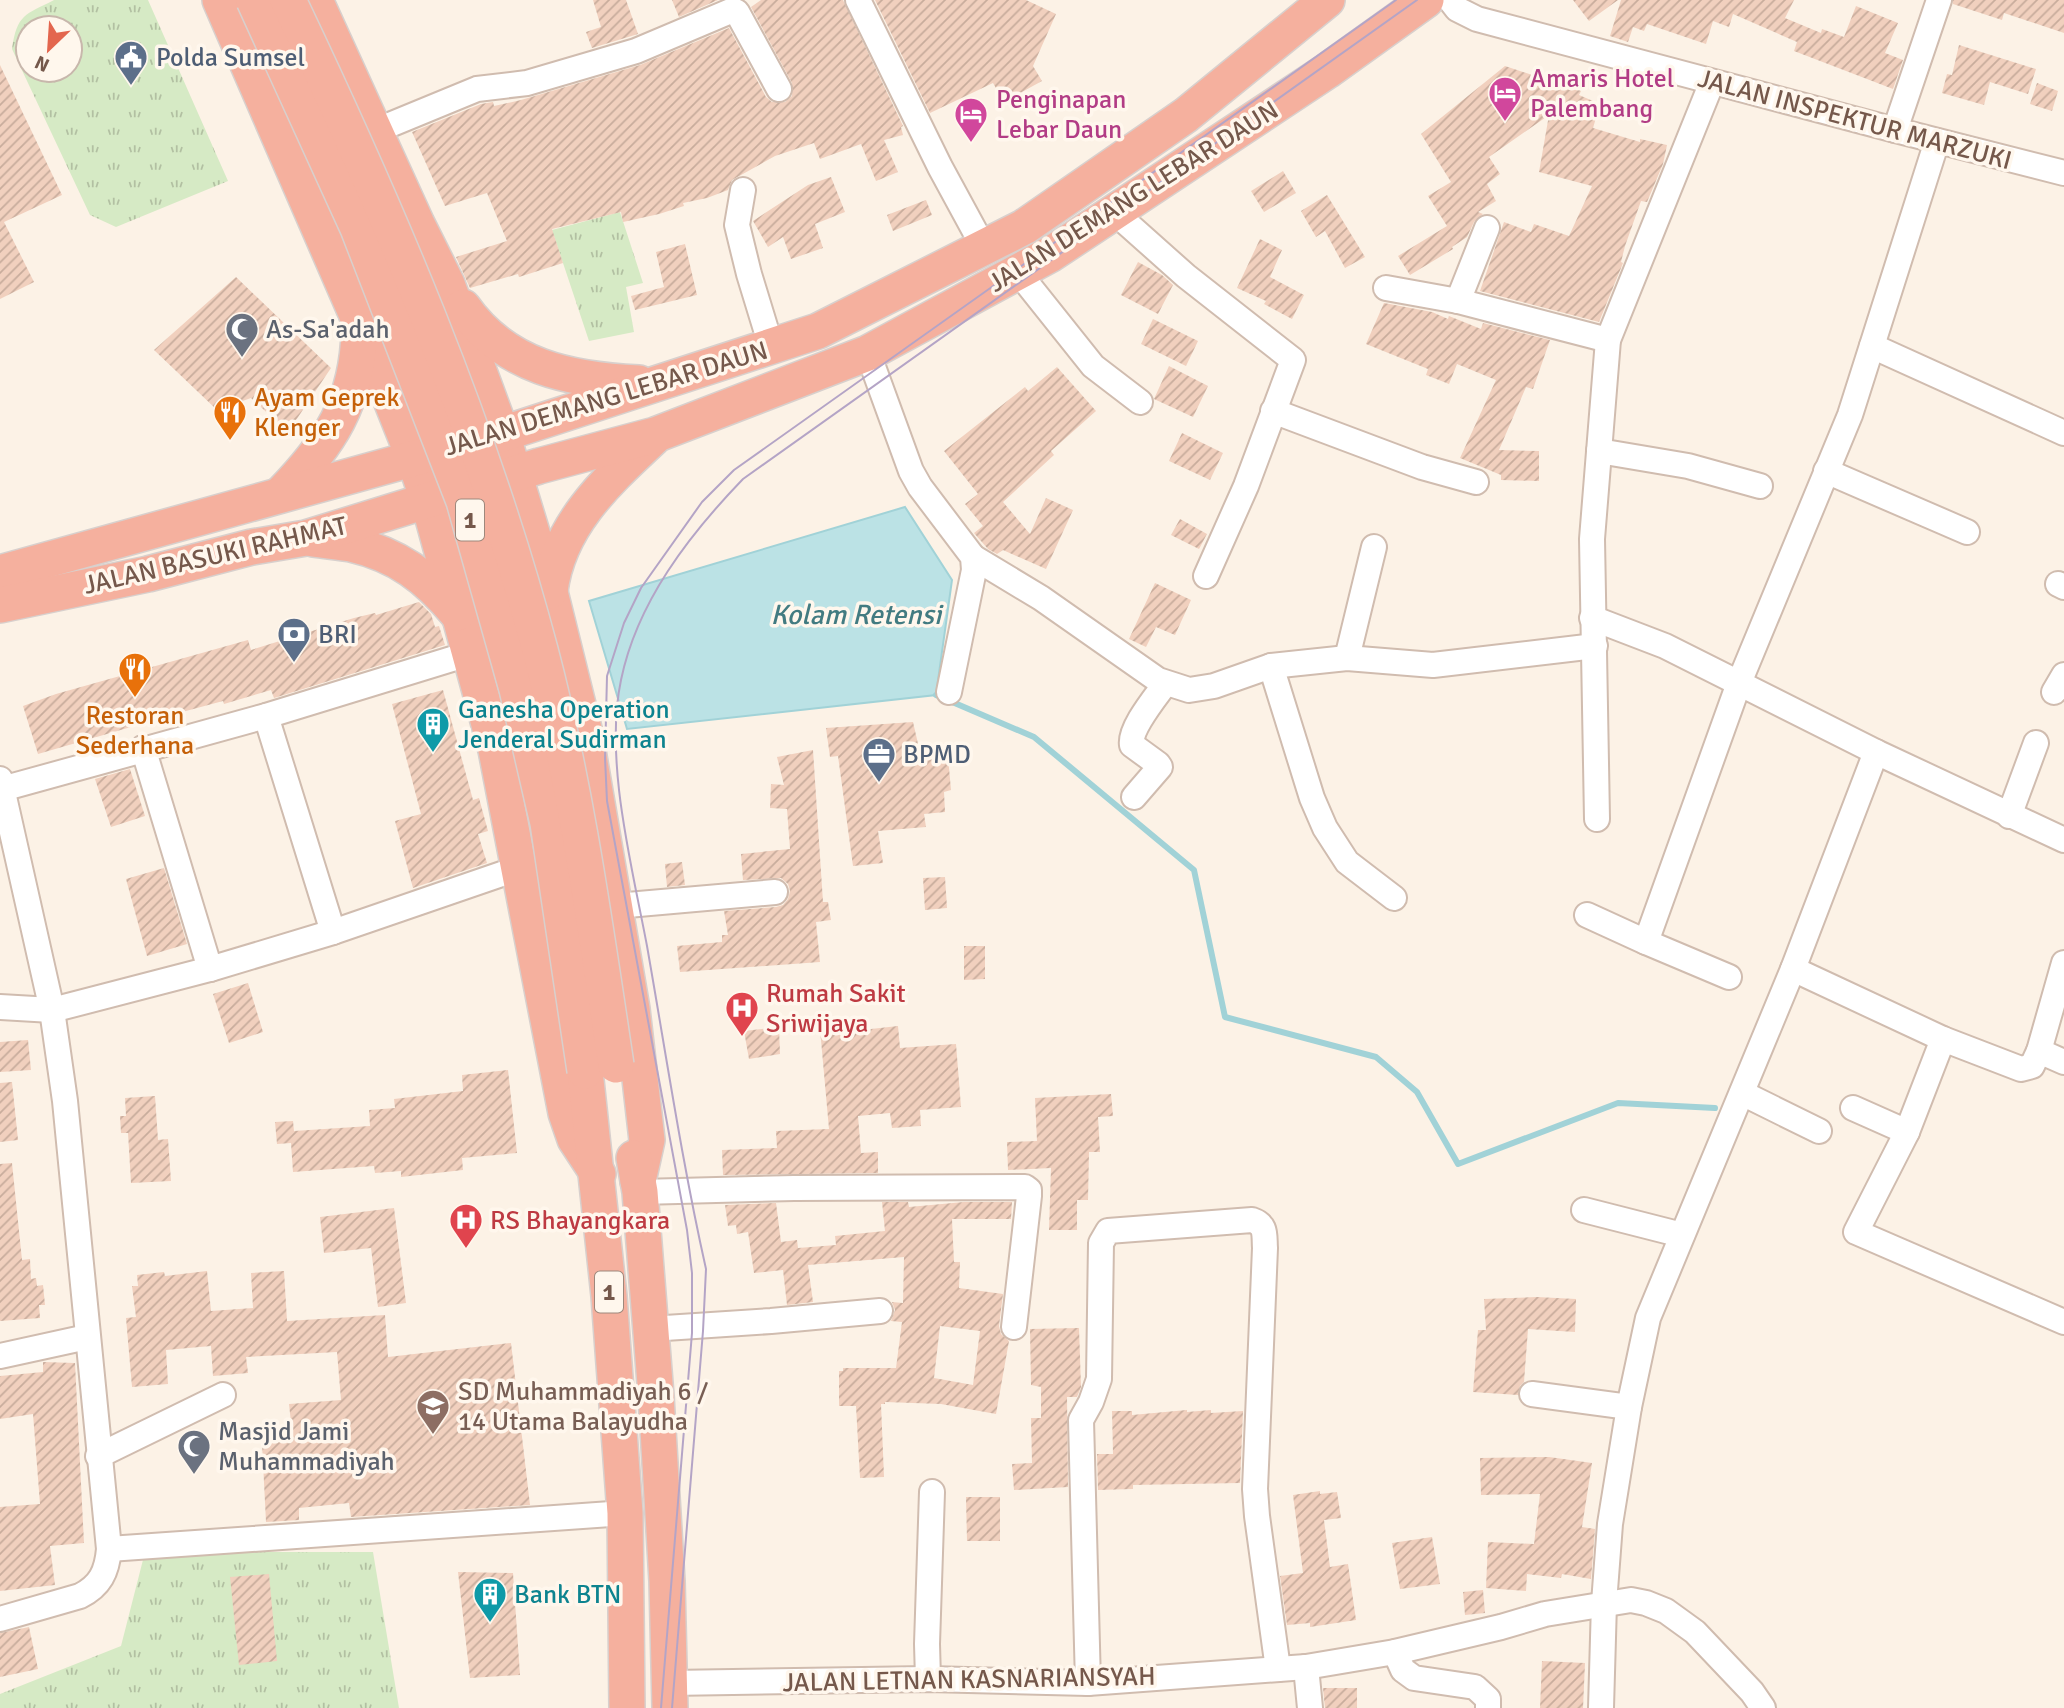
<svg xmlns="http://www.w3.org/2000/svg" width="2064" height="1708" font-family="Signika,sans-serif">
  <defs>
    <pattern id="grass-tufts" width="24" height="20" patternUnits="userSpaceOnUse" patternTransform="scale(1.75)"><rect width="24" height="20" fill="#d6eac5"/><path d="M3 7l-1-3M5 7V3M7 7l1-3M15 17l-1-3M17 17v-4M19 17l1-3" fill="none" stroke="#b2c0a2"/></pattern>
    <pattern id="building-hatch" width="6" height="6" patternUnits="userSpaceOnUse" patternTransform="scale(1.75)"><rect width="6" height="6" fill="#f1d0be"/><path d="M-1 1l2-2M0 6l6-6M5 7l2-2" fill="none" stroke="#c8ac9c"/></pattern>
  </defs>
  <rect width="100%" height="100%" fill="#fcf2e6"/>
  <g fill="url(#grass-tufts)" fill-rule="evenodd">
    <path d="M54,0H148L228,181L116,227L90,215L12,49C17,14 25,15 54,0ZM28,28H70V70H28Z"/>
    <path d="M620,212L643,283L626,287L634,332L589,341L552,230Z"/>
    <path d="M145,1552H373L399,1708H0V1694L121,1646Z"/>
  </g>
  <path fill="#bbe2e5" stroke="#a1d2d7" stroke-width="2" d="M905,507L952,580L936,695L627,729L589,601Z"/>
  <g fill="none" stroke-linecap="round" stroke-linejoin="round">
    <path stroke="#a1d2d7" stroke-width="6" d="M936,695L1034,737L1194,870L1225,1017L1376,1057L1417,1092L1458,1164L1618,1103L1715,1108"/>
  </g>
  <g fill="url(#building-hatch)" fill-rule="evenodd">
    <path d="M593,0H626L638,34L592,48L586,32L601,27Z"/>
    <path d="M672,0H718L679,17Z"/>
    <path d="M761,0H843L903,126L901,127L903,135L884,140L898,172L876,181L861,144L820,159L814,143L775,156L732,180L728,190L707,198L683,203L684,206L659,214L623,222L621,212L552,229L563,263L519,277L518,274L470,288L456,257L507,241L487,193L445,206L412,132L481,104L493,102L494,106L521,100L640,65L729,28L766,97L772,102H785L792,96V83L751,7Z"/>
    <path d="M875,0H1026L1056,14L1033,66L1042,81L1004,102L993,83L930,113Z"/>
    <path d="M1573,0H1618L1589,21Z"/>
    <path d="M1621,0H1794L1785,18L1821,33L1822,29L1844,37L1856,6L1898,23L1885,53L1903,60L1893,89L1794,51L1797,42L1733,14L1729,27L1713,21L1706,44L1647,24L1644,31L1633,27L1628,42L1610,36Z"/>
    <path d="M1953,0H2064V33L2004,13L2002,20L1953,4Z"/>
    <path d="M1959,45L2036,69L2028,94L1990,82L1984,105L1942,93L1947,74L1952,75Z"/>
    <path d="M0,65L62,195L4,222L34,282L0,299Z"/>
    <path d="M1505,66L1581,91L1579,95L1600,104L1593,128L1640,142V139L1667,145L1663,164L1647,202L1641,201L1625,246L1621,262L1623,263L1599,322L1480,291L1504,222L1531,232L1534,224L1569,236L1592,186L1539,172L1549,115L1489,157L1500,174L1487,184L1496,201L1478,212L1483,214L1474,222L1467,237L1452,247L1453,249L1410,275L1398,256L1447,226L1428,196L1451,182L1421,134Z"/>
    <path d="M2037,83L2058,91L2052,111L2030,104Z"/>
    <path d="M1283,171L1296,193L1264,212L1251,191Z"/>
    <path d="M831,177L845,212L815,224L823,248L791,259L783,237L768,247L753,221L808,185Z"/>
    <path d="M1327,195L1365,257L1345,268L1325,231L1316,237L1301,211Z"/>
    <path d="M926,200L932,215L893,231L887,215Z"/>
    <path d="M1260,239L1282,250L1270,277L1304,295L1292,319L1264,304L1266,301L1237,288Z"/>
    <path d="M685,244L697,295L635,310L631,296L664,287L656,252Z"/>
    <path d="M1138,262L1162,275L1173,285L1158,314L1121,295Z"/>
    <path d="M236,277L331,368L288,432L251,398L217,410L154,350Z"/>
    <path d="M1384,303L1432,312L1448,319L1449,316L1481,329L1483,323L1550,340L1533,389L1526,387L1499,450L1539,451V481L1501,480V475L1460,458L1496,380L1457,364L1449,384L1426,375L1428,369L1366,344Z"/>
    <path d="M1153,319L1198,341L1186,366L1141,344Z"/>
    <path d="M1169,366L1208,386L1193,417L1154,399Z"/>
    <path d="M1057,367L1096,411L1051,451L1054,455L1003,502L1030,534L1046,498L1073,510L1046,569L1003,550L997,554L988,549L974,533L983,526L965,504L978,494L944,451L1025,387L1028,391Z"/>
    <path d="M1182,433L1223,453L1210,480L1169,461Z"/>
    <path d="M1180,519L1207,534L1199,549L1171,535Z"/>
    <path d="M1155,583L1191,600L1175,635L1156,627L1146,647L1129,639Z"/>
    <path d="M419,602L431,614L435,627L439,626L445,645L274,698L271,690L224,704L223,701L186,711L38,754L23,706L56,694L248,640L251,650L354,618L375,613L376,615Z"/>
    <path d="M443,690L473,800L479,798L488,831L478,834L487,863L413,888L395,821L421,814L392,704Z"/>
    <path d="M913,722L919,748L947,746L951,790L944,792L945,812L924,814L926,827L878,831L883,863L853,866L838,756L830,757L826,728Z"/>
    <path d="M813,750L823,902H828L831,920L816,922L820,962L680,972L677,946L722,942V935H728L724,911L776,907L783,905L788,899L790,891L788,884L781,878L743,880L741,854L790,849L787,809L770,808L771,784L784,785L777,757Z"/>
    <path d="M130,769L145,816L111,827L95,779Z"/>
    <path d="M682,862L685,885L667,887L665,864Z"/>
    <path d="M164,868L187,944L147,956L126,879Z"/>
    <path d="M945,877L947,908L925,910L923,878Z"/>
    <path d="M964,946H985V979L964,980Z"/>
    <path d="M248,983L263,1032L229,1043L213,994Z"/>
    <path d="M861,1022L862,1030L898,1026L900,1048L956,1044L961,1107L920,1110L921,1126L892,1128L890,1113L858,1116L861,1153L878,1152V1173L723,1175L722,1150L777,1148L776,1131L829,1129L820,1029H826V1025Z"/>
    <path d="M779,1027L780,1054L749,1059L744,1031Z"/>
    <path d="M28,1040L31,1070L0,1072V1042Z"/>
    <path d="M508,1070L517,1153L462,1158L463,1170L401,1177V1171L375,1173L374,1166L293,1172L291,1143L277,1144L275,1122L293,1121L294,1131L370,1126L369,1110L395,1108L394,1099L463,1091L462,1075Z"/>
    <path d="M12,1082L18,1140L0,1142V1083Z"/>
    <path d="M1111,1094L1113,1116L1098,1117L1100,1152H1089L1088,1200H1077V1230H1049L1051,1168L1008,1170L1007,1142L1037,1141L1035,1098Z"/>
    <path d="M155,1096L158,1140L168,1139L171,1181L131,1183L128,1133H121L120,1116H126L125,1098Z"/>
    <path d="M12,1163L22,1260L30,1259L31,1279L36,1278L37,1286L43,1285L45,1305H39L40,1318L0,1321V1164Z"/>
    <path d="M882,1202H908L909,1207L964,1202H1012L1011,1219H952L954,1262H960L959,1288L1003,1294L999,1326L1001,1334L1009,1341L996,1414L941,1404L885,1402V1404H881L884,1477L860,1478L856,1406H839V1371H843V1368H896L902,1322L891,1321L895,1310L892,1302L903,1303L904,1257L808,1265L813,1302L787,1305L783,1270L754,1273L748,1232L737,1234L736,1225L728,1226L725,1205L776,1203L781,1242L797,1240L798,1248L836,1245L835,1236L885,1231ZM940,1326L980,1331L973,1385L934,1378Z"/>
    <path d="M394,1208L406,1303L378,1307L371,1248L324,1253L320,1217Z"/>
    <path d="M207,1271L211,1311L253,1308L251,1273L284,1271L287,1321L385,1315L388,1357L511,1343L530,1505L351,1517L349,1503L299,1508V1520L266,1522L262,1443L293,1441L289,1404L341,1400L337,1352L246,1357L248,1373L213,1376L211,1346L166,1350L168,1384L132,1387L126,1318L136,1317L132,1286H138L137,1275L164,1272L165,1276Z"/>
    <path d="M1537,1297L1576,1299L1575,1332L1528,1329L1524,1382L1520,1386L1518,1395L1473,1392L1478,1330H1486L1484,1299Z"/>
    <path d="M1079,1328L1081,1387L1077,1397H1067L1068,1487L1014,1490L1012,1464L1032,1463L1031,1418H1041V1387L1031,1385L1030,1329Z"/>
    <path d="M43,1362L75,1363L84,1543L50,1546L55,1585L0,1591V1507L40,1504L33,1414L0,1419V1376L43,1372Z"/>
    <path d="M1187,1410V1412L1211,1410V1413L1243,1411L1240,1483L1133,1485V1489L1098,1490L1097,1454H1113L1112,1411H1132V1415Z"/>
    <path d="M1549,1457L1592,1463L1582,1527L1595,1529L1591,1579L1562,1574L1561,1578L1527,1574L1526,1591L1486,1588L1488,1542L1534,1544L1540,1494L1481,1495L1480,1458Z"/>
    <path d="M1320,1491V1494L1337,1492L1341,1518L1324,1520L1330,1567L1348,1564L1356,1620L1310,1627V1623L1287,1625L1280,1576L1303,1573L1293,1495Z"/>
    <path d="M966,1497H1000V1541H967Z"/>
    <path d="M1432,1537L1440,1584L1400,1589L1392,1543Z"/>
    <path d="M458,1572L513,1573L520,1675L470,1678Z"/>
    <path d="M269,1574L277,1661L239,1665L230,1577Z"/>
    <path d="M1483,1590L1485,1613L1465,1615L1463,1592Z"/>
    <path d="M29,1627L38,1669L0,1677V1633Z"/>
    <path d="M1542,1661L1585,1663L1583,1708H1540Z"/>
    <path d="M1323,1688H1357V1708H1325Z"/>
  </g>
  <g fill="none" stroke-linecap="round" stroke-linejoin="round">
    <defs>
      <g id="minor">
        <path d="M858,0L940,167L984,248"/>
        <path d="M1450,0L1457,9L1477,19L1895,130L2064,173"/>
        <path d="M1895,130L1939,0"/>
        <path d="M375,131L477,89L527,83L636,51L733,10L737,12L779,89"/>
        <path d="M743,190L737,225L749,274L771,346"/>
        <path d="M1113,211L1186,276L1293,360L1246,486L1206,576"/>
        <path d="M1018,272L1093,366L1140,402"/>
        <path d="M1386,288L1458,301L1608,340"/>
        <path d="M1458,301L1487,228"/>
        <path d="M1872,346L2064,433"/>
        <path d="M868,353L911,471L920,487L973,557L974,570L949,692"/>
        <path d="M1273,411L1422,467L1476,482"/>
        <path d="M1599,451L1688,466L1760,486"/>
        <path d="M1826,471L1967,532"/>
        <path d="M973,557L1041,598L1158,680L1189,690L1214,686L1271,666L1347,658L1433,665L1595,646"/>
        <path d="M2058,584L2064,587"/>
        <path d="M1592,618L1665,646L1876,752L2064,840"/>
        <path d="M1347,658L1374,547"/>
        <path d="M1271,666L1312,798L1325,828L1347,862L1394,898"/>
        <path d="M2054,692L2064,675"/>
        <path d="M266,716L333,932"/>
        <path d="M143,748L210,969"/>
        <path d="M0,779L52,1010L65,1101L109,1549C107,1572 100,1586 80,1596L0,1619"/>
        <path d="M2,789L266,716L468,654"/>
        <path d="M1134,797L1160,767L1158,764L1132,745C1129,729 1155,698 1165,684"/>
        <path d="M2009,816L2036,743"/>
        <path d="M1597,819L1592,539L1608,340L1712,82"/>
        <path d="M616,906L775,892"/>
        <path d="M1587,915L1646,942"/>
        <path d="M1793,969L1943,1039L2021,1069L2032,1066L2039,1051L2064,1062"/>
        <path d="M1729,977L1646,942L1739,683L1850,415L1937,141"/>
        <path d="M0,1007L52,1010L210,969L333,932L519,868"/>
        <path d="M1943,1039L1907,1132L1856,1232L2064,1322"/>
        <path d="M2039,1051L2064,963"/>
        <path d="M1742,1093L1819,1131"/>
        <path d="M1853,1108L1907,1132"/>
        <path d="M640,1192L794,1188L1025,1187L1029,1190V1196L1014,1327"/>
        <path d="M1584,1210L1682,1235"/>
        <path d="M650,1329L771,1321L880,1311"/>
        <path d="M0,1356L87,1337"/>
        <path d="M1532,1394L1629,1407"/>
        <path d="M98,1456L223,1395"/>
        <path d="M109,1549L625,1513"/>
        <path d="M1395,1652L1403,1670L1414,1678L1475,1687L1488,1699V1708"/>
        <path d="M1306,1667L1310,1708"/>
        <path d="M928,1679L927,1644L932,1492"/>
        <path d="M670,1683L928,1679L1088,1683L1306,1667L1395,1652L1501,1627L1545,1614L1631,1600L1646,1603L1666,1611L1695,1632L1752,1692L1763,1708"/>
        <path d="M1088,1683L1081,1420L1091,1402L1099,1379L1101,1243L1108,1231L1252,1220C1267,1225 1264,1235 1265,1248L1255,1489L1257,1516L1278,1669"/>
        <path d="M1601,1708L1604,1603L1610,1524L1629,1407L1648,1318L1793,969L1876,752"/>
      </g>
      <g id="highway">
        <path d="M220,0L359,320L414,458L428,500L496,750L566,1113L575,1139L598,1174"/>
        <path d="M315,0L417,224L447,284L502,434L550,592L585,733L632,1009L647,1140L638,1181"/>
        <path d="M463,307C505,367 570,380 639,383"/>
        <path d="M280,495C329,445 358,402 359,330"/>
        <path d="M313,539C326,541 339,542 351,544C398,555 427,577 457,613"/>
        <path d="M0,573L502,434L818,331L1024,227L1186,115L1327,0"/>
        <path d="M550,591C558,525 607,481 653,438"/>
        <path d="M0,605L148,574L252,547L306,538L539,466L655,435L868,353L1051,254L1327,71L1426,0"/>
        <path d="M585,1071L609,1296L625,1513L627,1708"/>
        <path d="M634,1158L640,1192L656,1396L667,1581L670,1708"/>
      </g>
    </defs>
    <use href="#minor" stroke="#d0bcaf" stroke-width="28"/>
    <use href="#highway" stroke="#d8d0cd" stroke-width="38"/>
    <use href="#minor" stroke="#fff" stroke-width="24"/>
    <use href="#highway" stroke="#f5b09e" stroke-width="35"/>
    <g stroke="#b4a4c6" stroke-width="2">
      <path d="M661,1708L692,1333V1273L687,1230L607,801L605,758L607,676L624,623L641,588L702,502L734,470L1396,0"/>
      <path d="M672,1708L703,1331L706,1269C682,1162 666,1054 647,946C632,866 604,760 621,680C637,602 689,535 743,479L1417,0"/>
    </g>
    <defs>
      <g id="highway-bridge">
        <path d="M254,0L358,228L464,501L517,689L548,823L585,1071"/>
        <path d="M288,0C388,210 480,424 540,650C576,786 595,926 616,1065"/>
      </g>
    </defs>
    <use href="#highway-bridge" stroke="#d8d0cd" stroke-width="38" stroke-linecap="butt"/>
    <use href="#highway-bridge" stroke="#f5b09e" stroke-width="35"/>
  </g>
  <defs>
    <symbol id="civic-pin" viewBox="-11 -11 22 30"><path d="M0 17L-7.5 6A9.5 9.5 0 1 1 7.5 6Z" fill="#5c6f8a" stroke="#fff7ed"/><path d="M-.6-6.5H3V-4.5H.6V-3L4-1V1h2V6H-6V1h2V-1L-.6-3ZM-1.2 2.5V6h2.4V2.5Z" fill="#fff"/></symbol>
    <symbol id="hotel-pin" viewBox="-11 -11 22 30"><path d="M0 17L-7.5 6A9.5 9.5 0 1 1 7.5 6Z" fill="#d1479c" stroke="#fff7ed"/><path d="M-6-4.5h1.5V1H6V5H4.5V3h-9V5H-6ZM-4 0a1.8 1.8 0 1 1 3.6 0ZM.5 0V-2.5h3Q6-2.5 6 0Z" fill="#fff"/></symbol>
    <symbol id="mosque-pin" viewBox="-11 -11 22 30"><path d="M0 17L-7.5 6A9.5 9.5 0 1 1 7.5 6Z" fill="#6b7280" stroke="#fff7ed"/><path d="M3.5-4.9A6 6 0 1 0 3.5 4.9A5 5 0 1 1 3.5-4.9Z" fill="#fff"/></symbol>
    <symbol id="restaurant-pin" viewBox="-11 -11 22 30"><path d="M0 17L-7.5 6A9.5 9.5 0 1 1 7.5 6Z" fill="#e8710a" stroke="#fff7ed"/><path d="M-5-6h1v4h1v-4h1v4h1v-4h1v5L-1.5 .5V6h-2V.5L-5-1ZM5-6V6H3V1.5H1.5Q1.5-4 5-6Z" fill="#fff"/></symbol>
    <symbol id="bank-pin" viewBox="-11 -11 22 30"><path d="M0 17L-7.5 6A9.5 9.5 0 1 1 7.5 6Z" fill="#5c6f8a" stroke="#fff7ed"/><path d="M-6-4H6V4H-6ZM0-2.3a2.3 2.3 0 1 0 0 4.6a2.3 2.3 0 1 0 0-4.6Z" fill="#fff"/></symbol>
    <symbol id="building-pin" viewBox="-11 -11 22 30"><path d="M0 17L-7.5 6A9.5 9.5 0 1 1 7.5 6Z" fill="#0f9aa8" stroke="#fff7ed"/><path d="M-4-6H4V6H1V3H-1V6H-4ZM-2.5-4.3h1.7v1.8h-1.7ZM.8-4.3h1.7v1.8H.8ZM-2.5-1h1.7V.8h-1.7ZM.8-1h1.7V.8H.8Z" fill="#fff"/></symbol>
    <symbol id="office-pin" viewBox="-11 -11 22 30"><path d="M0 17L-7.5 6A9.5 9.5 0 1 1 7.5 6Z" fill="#5c6f8a" stroke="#fff7ed"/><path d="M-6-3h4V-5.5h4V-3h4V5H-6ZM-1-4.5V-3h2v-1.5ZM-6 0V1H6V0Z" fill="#fff"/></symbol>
    <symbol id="hospital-pin" viewBox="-11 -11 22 30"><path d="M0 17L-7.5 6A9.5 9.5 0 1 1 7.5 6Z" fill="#e0444e" stroke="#fff7ed"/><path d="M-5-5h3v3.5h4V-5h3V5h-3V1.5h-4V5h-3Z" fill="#fff"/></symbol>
    <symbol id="school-pin" viewBox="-11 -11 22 30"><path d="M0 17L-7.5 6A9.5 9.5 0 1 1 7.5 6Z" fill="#8d6e63" stroke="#fff7ed"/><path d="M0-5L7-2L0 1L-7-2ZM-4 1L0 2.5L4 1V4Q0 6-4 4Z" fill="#fff"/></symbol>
  </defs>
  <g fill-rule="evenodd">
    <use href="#civic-pin" x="112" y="38" width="38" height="52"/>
    <use href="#hotel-pin" x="1486" y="74" width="38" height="52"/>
    <use href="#hotel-pin" x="952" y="95" width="38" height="52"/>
    <use href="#mosque-pin" x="223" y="310" width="38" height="52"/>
    <use href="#restaurant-pin" x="211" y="393" width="38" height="52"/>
    <use href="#bank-pin" x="275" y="615" width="38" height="52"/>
    <use href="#restaurant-pin" x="116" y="650" width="38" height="52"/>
    <use href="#building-pin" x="414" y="705" width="38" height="52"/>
    <use href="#office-pin" x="860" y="735" width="38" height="52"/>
    <use href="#hospital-pin" x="723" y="989" width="38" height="52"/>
    <use href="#hospital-pin" x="447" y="1201" width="38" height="52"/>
    <use href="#school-pin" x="414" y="1387" width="38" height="52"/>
    <use href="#mosque-pin" x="175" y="1427" width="38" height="52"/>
    <use href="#building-pin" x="471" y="1575" width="38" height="52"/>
  </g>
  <g text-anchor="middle" stroke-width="7" stroke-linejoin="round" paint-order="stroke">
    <g fill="#fff7ed" stroke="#9e887c" stroke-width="2">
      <rect x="456" y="499.5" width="28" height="41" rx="5"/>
      <rect x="595" y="1271.5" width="28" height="41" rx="5"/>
    </g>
    <g font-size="24" font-weight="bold" fill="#75584b">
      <text x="470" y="528">1</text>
      <text x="609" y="1300">1</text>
    </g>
    <g font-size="26" fill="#4e5e75" stroke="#fff7ed" text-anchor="start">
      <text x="156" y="66">Polda Sumsel</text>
      <text x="318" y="643">BRI</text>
      <text x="903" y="763">BPMD</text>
    </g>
    <g font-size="26" fill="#b23c85" stroke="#fff7ed" text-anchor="start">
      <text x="1530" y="87">Amaris Hotel<tspan x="1530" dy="30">Palembang</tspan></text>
      <text x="996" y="108">Penginapan<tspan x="996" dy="30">Lebar Daun</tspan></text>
    </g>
    <g font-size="26" fill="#75584b" stroke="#fff7ed">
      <text transform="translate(1855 119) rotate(15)" y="9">JALAN INSPEKTUR MARZUKI</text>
      <text transform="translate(1133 196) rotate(-32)" y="9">JALAN DEMANG LEBAR DAUN</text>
      <text transform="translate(606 398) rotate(-17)" y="9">JALAN DEMANG LEBAR DAUN</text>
      <text transform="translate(215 555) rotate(-13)" y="9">JALAN BASUKI RAHMAT</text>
      <text transform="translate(969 1679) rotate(-1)" y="9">JALAN LETNAN KASNARIANSYAH</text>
    </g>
    <g font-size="26" fill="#5b616d" stroke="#fff7ed" text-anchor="start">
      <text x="266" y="338">As-Sa'adah</text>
      <text x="218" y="1440">Masjid Jami<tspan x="218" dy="30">Muhammadiyah</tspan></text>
    </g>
    <g font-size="26" fill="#c56008" stroke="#fff7ed" text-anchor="start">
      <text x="254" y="406">Ayam Geprek<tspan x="254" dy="30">Klenger</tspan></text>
      <text x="135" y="724" text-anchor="middle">Restoran<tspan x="135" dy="30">Sederhana</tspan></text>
    </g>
    <g font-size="26" fill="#0d838f" stroke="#fff7ed" text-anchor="start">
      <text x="458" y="718">Ganesha Operation<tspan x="458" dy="30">Jenderal Sudirman</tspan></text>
      <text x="514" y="1603">Bank BTN</text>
    </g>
    <g font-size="26" fill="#be3a42" stroke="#fff7ed" text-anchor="start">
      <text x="766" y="1002">Rumah Sakit<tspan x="766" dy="30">Sriwijaya</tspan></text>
      <text x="490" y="1229">RS Bhayangkara</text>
    </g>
    <g font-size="26" fill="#785e54" stroke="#fff7ed" text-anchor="start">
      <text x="458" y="1400">SD Muhammadiyah 6 /<tspan x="458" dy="30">14 Utama Balayudha</tspan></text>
    </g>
    <g font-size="28" font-style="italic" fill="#427b81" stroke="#fff7ed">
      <text x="856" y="624">Kolam Retensi</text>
    </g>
  </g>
  <g transform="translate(49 49) rotate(205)"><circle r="33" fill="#fff7ed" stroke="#c8b7ac" stroke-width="2"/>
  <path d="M0-5L12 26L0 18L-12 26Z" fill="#e3664e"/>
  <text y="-10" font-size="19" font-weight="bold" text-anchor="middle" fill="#75584b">N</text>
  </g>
</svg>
